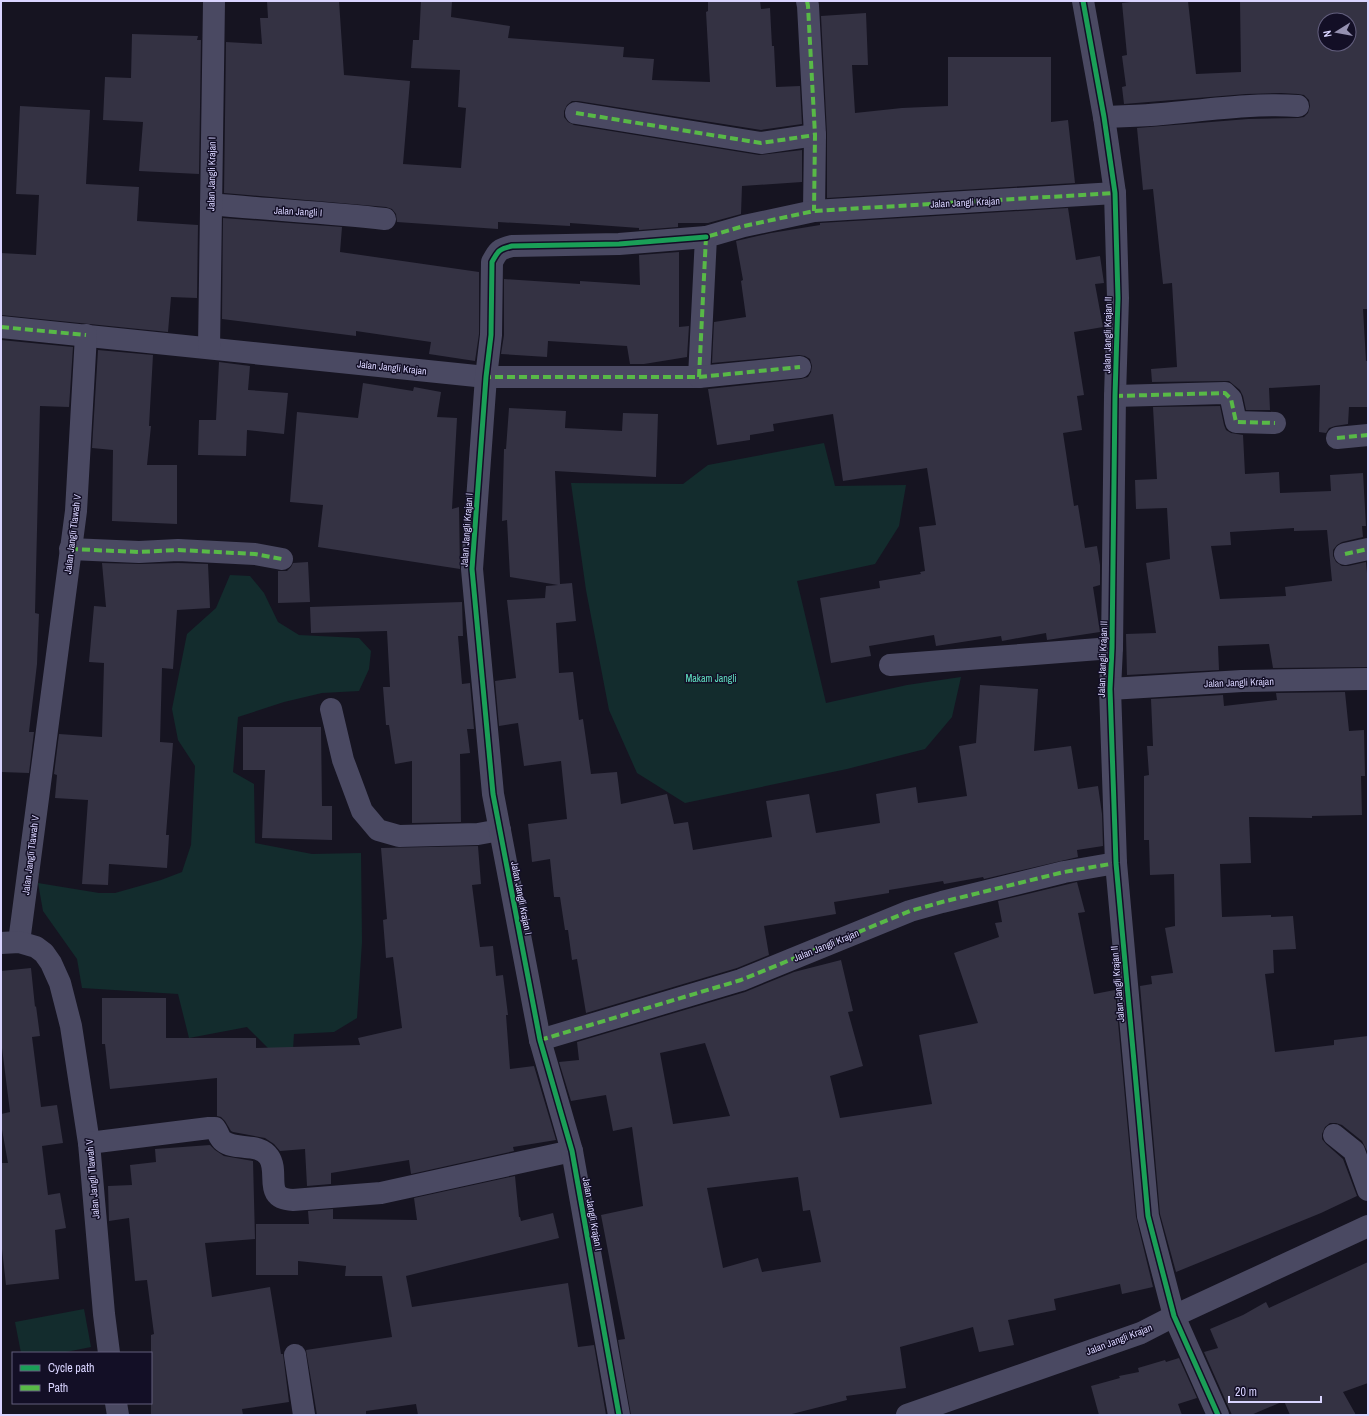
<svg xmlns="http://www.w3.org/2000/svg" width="1369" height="1416" font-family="'Archivo Narrow',sans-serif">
  <rect width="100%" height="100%" fill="#161421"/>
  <g fill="#132c2d">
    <path d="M824,443L835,486L906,485L899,526L875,564L797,581L826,703L907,685L961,677L952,717L925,749L847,769L685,803L637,773L609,710L586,590L571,483L683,484L708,465Z"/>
    <path d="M230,575L250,576L264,593L278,622L299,635L359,638L371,651L369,669L359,691L322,693L284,702L238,717L233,772L254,784L255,843L312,854L361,853L362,942L357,1018L334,1032L294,1034L292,1065L271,1051L247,1027L189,1038L178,994L82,988L77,959L43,911L38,883L99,893H115L161,880L182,872L191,845L195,766L178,740L172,709L187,634L216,608Z"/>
    <path d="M84,1309L91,1347L61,1353H21L15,1322Z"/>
  </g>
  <g fill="#343243" fill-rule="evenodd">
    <path d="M267,1H339L344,75L410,81L403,164L461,168L466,108L458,107L460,70L411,68L413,40H419L421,1H452L451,17L510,26L508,38L624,47L623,57L654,59L652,80L710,82L706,12L708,11V1H760L761,9L770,8L772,46H774L776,87L800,86L802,124L761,130L578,101H572L567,105L564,111V117L568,122L574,125L759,155L802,150V182L742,186L741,214L708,223H678V227L639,230V228L570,223V226L498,222V229L397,222L396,214L392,209L386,207L224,193L226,42L262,44L260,18H268Z"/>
    <path d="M1140,1H1188L1196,74L1241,72L1240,1H1368V309H1363L1366,361H1368V407H1349L1348,424L1335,426L1329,428L1326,433L1319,432L1320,385L1269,388L1270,410H1246L1243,396L1240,390L1229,381L1152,382L1151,369L1177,367L1172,283L1163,284L1153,189L1143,190L1137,128L1248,119L1298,118L1304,117L1308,113L1310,106L1309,100L1304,95L1298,94L1281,93L1246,94L1124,104L1122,87L1126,86L1122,56L1127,55L1122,3ZM1325,20H1349V44H1325Z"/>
    <path d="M866,13L868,65H852L855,113L902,108L948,106V57H1051V122L1068,120L1075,183L827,198V134L821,16Z"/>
    <path d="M132,34L198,36L197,40H201L199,174L139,171L143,122L103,120L105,77L131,78Z"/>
    <path d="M20,106L90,110L86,184L139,187L137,221L198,225L197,298L171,297L168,332L1,315V253L36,255L39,195L16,194Z"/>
    <path d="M1068,208L1076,260L1100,256L1104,283L1095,284L1103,327L1074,332L1084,395L1077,396L1082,430L1063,433L1074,506L1078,505L1085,548L1097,546L1100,565V585L1093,587L1100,632L1047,640L1046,633L1002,641L1001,636L936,646L934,635L869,646L871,656L831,663L820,598L880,588L879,581L921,574L920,572L925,571L919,527L936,525L927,468L843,481L833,414L773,424L774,431L750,435V440L717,445L708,389L801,379L808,377L811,372L812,366L810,359L805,356L799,355L712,363L714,322L746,317L741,281L743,280L736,241L771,233L820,225V223Z"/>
    <path d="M223,218L342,227L340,252L479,272V334L475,361L429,354L431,342L356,331V336L222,319Z"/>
    <path d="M679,252V327L689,326L687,357L644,364H630L627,346L548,341L547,357L501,354L504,335V279L580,284V281L640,285L639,255Z"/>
    <path d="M1,340L73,347L69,407L40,406L35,613L39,614L37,664L29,732H34L29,773L1,772Z"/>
    <path d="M98,350L153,355L149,426H151L147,465H177V524L112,521L113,450L92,448Z"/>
    <path d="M219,362L250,366L248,390L288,393L284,434L247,430L246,456L198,455L199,420H216Z"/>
    <path d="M363,383L413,391L414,387L441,392L437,417L457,418L452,509L459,507L460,569L318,547L323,505L290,502L297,412L358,418Z"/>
    <path d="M1220,406L1224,425L1226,430L1231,433L1243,435L1245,474L1279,472L1280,493L1331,491L1330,475L1363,473L1366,526H1362L1363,537L1342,542L1337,545L1333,550V556L1336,562L1342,566H1348L1366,562L1368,584V667L1273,668L1269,644L1218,646L1219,670L1127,675L1126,634L1156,633L1146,563L1170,559L1167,508L1136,509L1135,480L1157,479L1153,407ZM1294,528V531L1327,530L1332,581L1285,587L1286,596L1220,599L1211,546L1231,545L1230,532Z"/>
    <path d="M509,408L566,411L565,428L622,431L623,413L658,414L656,477L555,471L560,584L572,583L576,621L556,623L559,673L573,672L579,720L583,719L591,774L617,772L621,804L667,794L674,824L688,822L693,850L772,837L766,801L809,794L816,833L880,823L876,794L916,787L918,803L967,796L959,746L976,743L980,685L1038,689L1034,751L1071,746L1078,789L1098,786L1102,814L1103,846L1077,850L1078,857L984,879L983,877L944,884L943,881L889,890V893L834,902L836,914L764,926L769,955L737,968L586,1013L577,959L572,960L568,930H565L560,897H554L550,859L532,862L528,824L567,819L561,761L524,766L518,723L499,726L495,681L516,678L507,600L545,598L546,586L558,585L510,577L507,520L502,521L504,449H506Z"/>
    <path d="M308,562L310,602L278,603V571H287L291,567L293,563Z"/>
    <path d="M102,563L140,564L178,563L208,564L210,608L177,610L173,669L162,668L160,742L173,743L166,835H169L167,868L109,864L108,885L82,884L88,800L55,798L57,775L54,774L59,734L102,737L104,663L89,662L94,606L106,607Z"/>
    <path d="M462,602L463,636H458L462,684L470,683L474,729H467L470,753L460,754L461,822L412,823V761L395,764L389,725H386L383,687H390L387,631L311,633L310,607Z"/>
    <path d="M1345,692L1349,731L1364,730L1365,776H1361L1362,815L1312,816V818L1249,817L1251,863L1220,864L1222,917L1271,915V917L1293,916L1296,949L1273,950L1274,973L1265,974L1275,1052L1334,1045V1040L1368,1036V1153L1362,1141L1342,1125L1336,1123H1330L1325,1127L1322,1134V1139L1326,1144L1343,1159L1357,1196L1321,1213L1176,1272L1160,1214L1140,986L1152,984L1151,976L1173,973L1165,928L1175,926L1174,874L1150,875L1149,840H1144V776L1149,775L1147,746H1153L1151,699L1223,695L1224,706L1277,700L1276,693Z"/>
    <path d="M243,727H321L322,806H332V840L262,838L265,770H243Z"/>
    <path d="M478,846L481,884L472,885L480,947L493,946L496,976L503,975L508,1015H506L510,1069L534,1066L556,1140L513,1147L514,1151L411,1174L409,1160L331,1173V1184L307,1186L305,1149L280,1151L274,1144L265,1138L233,1132L231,1131L225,1121L221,1117L217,1116V1078L110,1089L105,1044H102V998H166V1038H256V1048L360,1045L358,1038L402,1028L393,957L386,958L383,920L387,919L381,848Z"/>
    <path d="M1077,882L1085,912L1078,913L1094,994L1115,990L1136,1217L1153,1287L1122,1294L1120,1284L1054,1299L1056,1310L1008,1320L1014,1345L979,1352L973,1327L900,1347L906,1388L846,1396L847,1400L788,1415H631L618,1340L625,1339L601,1215L643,1206L632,1127L613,1131L606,1095L571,1101L559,1062L579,1060L577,1042L745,992L794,972L841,960L853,1011L848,1012L863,1066L830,1076L840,1118L932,1104L919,1035L978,1023L954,953L999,937L995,923L1002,922L998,901ZM705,1043L730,1116L673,1124L660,1053ZM798,1177L803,1211L810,1210L821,1262L762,1272L758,1258L723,1268L707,1188Z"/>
    <path d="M31,968L35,1007L36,1006L40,1036L32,1037L41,1107L57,1105L63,1143L42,1146L48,1195L60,1193L66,1228L55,1230L59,1279L6,1285L1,1240V1163H8L1,1124V1114L10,1112L1,1040V971Z"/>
    <path d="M210,1145L215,1150L224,1156L253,1161L255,1239L205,1243L212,1297L270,1287L281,1354H283L289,1402L242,1409L243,1415H151V1335L154,1334L147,1280L135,1281L129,1218L109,1221L108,1186L132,1185L130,1165L156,1162L155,1149Z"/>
    <path d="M515,1176L519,1217H520L521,1221L553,1213L559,1238L406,1276L412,1307L568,1283L578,1347L594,1345L606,1415H418L416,1404L366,1411V1415H317L306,1350L392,1337L382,1276H345L346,1266L298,1261V1275H256V1224H309L308,1211L333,1209V1219L417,1220L414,1198Z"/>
    <path d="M1368,1262V1383L1343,1392L1356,1415H1290L1284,1401L1251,1415H1232L1204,1352L1218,1348L1210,1329L1243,1315L1266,1302L1269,1308Z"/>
    <path d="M1179,1358L1197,1398L1178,1404L1182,1415H1099L1091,1386L1120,1378L1119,1376L1139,1372L1138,1368L1165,1360L1166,1362Z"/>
  </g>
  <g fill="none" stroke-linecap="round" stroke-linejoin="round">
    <g stroke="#4a4962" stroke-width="22">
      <path d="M807,1L808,6L815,135L814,211"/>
      <path d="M1083,1L1104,117L1115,193L1118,298L1115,396L1112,648L1110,689L1116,863L1148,1216L1174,1316L1218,1415"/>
      <path d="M576,113L761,143L815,135"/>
      <path d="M1104,117C1123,116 1143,116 1162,114C1207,110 1253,103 1298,106"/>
      <path d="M211,204C269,210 327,212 385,219"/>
      <path d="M1,327L486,377H699L706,237L744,226L814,211L1115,193"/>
      <path d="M209,348L214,1"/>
      <path d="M699,377L800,367"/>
      <path d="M1115,396L1225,393L1231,399L1236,422L1275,423"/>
      <path d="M1337,438L1368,435"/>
      <path d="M70,549L139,552L178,550L255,554L282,559"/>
      <path d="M1345,554L1368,549"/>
      <path d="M890,665L1112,648"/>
      <path d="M1110,689L1242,681L1368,679"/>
      <path d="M331,709L343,760L362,811L378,830L399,836L478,834L500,830"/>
      <path d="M19,942L76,511L86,335"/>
      <path d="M1,943L19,942L36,947L44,953L51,963L60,983L71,1026L89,1143L104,1314L109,1353"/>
      <path d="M540,1040L741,980L910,911L942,902L1064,872L1116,863"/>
      <path d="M1334,1135L1354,1151L1368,1190"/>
      <path d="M89,1143L209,1128H215C218,1132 219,1138 223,1141C235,1151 259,1142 269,1157C280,1173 262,1199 293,1200L381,1193L572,1151"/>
      <path d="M295,1355L304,1415"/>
      <path d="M116,1403L118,1415"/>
      <path d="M619,1415L572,1151L540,1040L493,794L472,569L486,377L491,335L492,262C498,251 499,249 512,246L619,244L706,237"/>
      <path d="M907,1415L1141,1333L1174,1316L1368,1226"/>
    </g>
    <g stroke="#58b947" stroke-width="4" stroke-dasharray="8 4" stroke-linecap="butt">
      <path d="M807,1L808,6L815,135L814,211"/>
      <path d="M576,113L761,143L815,135"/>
      <path d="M1,327L86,335"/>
      <path d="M486,374V377H699L706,237L744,226L814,211L1115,193"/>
      <path d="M699,377L800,367"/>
      <path d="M1115,396L1225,393L1231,399L1236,422L1275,423"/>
      <path d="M1337,438L1368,435"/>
      <path d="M70,549L139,552L178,550L255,554L282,559"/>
      <path d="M1345,554L1368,549"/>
      <path d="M540,1040L741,980L910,911L942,902L1064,872L1116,863"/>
    </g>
    <defs>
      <g id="cycleway">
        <path d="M1083,1L1104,117L1115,193L1118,298L1115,396L1112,648L1110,689L1116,863L1148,1216L1174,1316L1218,1415"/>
        <path d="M619,1415L572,1151L540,1040L493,794L472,569L486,377L491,335L492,262C498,251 499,249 512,246L619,244L706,237"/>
      </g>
    </defs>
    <use href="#cycleway" stroke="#130f26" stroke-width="8"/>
    <use href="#cycleway" stroke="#1a9f57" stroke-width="5"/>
  </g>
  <g text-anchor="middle" stroke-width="3" stroke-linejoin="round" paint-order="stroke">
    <g font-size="10" fill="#d9d4ff" stroke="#130f26">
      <text transform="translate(211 174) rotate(-89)" y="4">Jalan Jangli Krajan I</text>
      <text transform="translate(965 202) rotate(-3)" y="4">Jalan Jangli Krajan</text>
      <text transform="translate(298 211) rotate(3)" y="4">Jalan Jangli I</text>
      <text transform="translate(1107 335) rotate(-89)" y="4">Jalan Jangli Krajan II</text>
      <text transform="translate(392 367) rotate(6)" y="4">Jalan Jangli Krajan</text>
      <text transform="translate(466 530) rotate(-86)" y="4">Jalan Jangli Krajan I</text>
      <text transform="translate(72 534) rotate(-83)" y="4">Jalan Jangli Tlawah V</text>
      <text transform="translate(1102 659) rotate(-88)" y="4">Jalan Jangli Krajan II</text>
      <text transform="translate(1239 682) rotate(-2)" y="4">Jalan Jangli Krajan</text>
      <text transform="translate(30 855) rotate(-83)" y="4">Jalan Jangli Tlawah V</text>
      <text transform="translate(522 898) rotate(79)" y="4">Jalan Jangli Krajan I</text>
      <text transform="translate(826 945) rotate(-22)" y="4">Jalan Jangli Krajan</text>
      <text transform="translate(1117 984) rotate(-95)" y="4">Jalan Jangli Krajan II</text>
      <text transform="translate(92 1179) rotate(-95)" y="4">Jalan Jangli Tlawah V</text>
      <text transform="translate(593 1214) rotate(80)" y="4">Jalan Jangli Krajan I</text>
      <text transform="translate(1119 1339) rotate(-21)" y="4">Jalan Jangli Krajan</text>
    </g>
    <g font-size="10" fill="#5fe0c0" stroke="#130f26">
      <text x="711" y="682">Makam Jangli</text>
    </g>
  </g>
  <rect width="1369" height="1416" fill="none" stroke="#d9d4ff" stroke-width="4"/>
  <rect x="12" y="1352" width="140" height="52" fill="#130f26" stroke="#625e7d"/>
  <rect x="20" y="1365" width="20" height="6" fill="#1a9f57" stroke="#625e7d"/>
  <text x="48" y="1372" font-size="12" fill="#d9d4ff">Cycle path</text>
  <rect x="20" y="1385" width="20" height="6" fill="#58b947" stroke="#625e7d"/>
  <text x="48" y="1392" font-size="12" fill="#d9d4ff">Path</text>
  <g transform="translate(1337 32) rotate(259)"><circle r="19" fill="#130f26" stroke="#625e7d"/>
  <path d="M0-3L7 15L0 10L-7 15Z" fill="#9591b1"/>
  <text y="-6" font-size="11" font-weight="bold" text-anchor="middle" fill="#d9d4ff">N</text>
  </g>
  <path d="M1229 1396v6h92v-6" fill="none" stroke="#d9d4ff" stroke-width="2"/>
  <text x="1235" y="1396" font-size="12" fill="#d9d4ff" stroke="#130f26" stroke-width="3" paint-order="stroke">20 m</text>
</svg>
